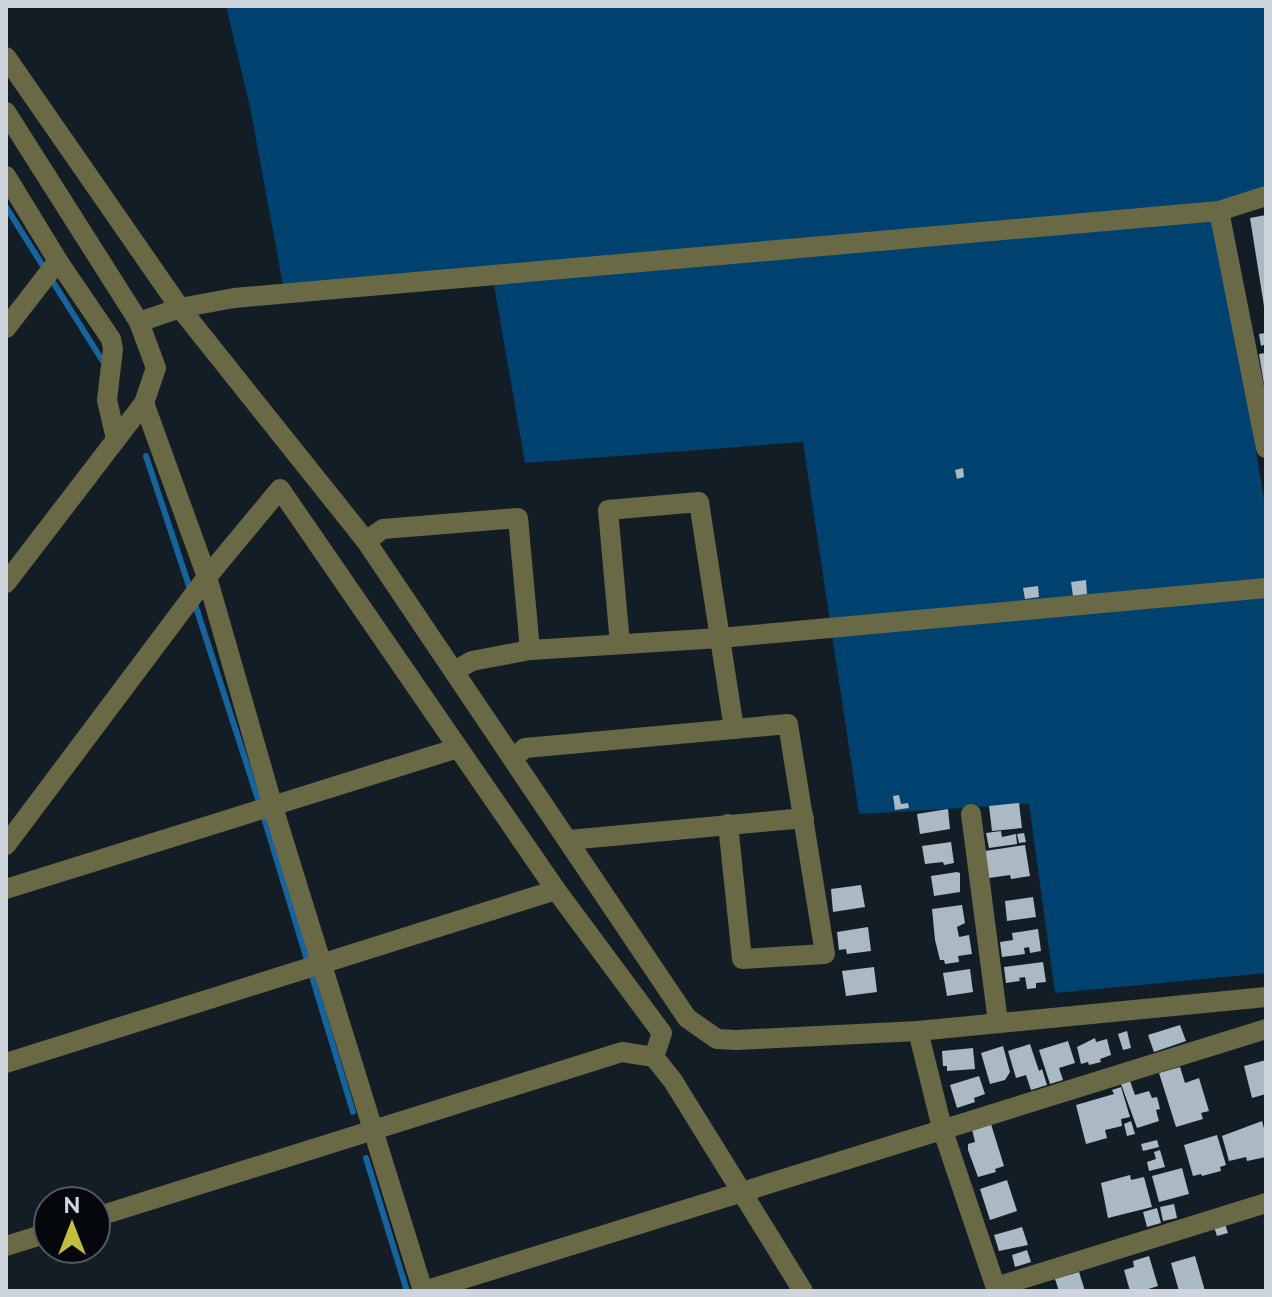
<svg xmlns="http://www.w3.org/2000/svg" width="1272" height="1297" font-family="Raleway,sans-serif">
  <rect width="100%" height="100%" fill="#131d26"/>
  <path fill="#00426f" d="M226,6H1265L1266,190L1216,206L1266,512V973L1055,993L1029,804L859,814L803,442L525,463L491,268L283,285L250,107Z"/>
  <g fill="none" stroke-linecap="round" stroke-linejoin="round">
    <g stroke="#17639d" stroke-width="6">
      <path d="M6,207L102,360"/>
      <path d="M146,456L190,589"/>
      <path d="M195,604L266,824L353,1112"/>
      <path d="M366,1158L407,1291"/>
    </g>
  </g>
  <g fill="#abb9c5">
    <path d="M1266,215V306H1264L1250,218Z"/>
    <path d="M1266,333V344L1261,346L1259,334Z"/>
    <path d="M1266,353V384H1264L1259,354Z"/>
    <path d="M963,468L964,477L957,479L955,470Z"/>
    <path d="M1086,580L1087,594L1073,596L1071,582Z"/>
    <path d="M1038,586L1039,597L1025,599L1023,588Z"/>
    <path d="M899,795L901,804L908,803L909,808L895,810L893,796Z"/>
    <path d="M1019,803L1022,828L992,831L989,806Z"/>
    <path d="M948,809L950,829L920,834L917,814Z"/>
    <path d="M1001,831L1002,837L1016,834L1017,844L989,848L986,833Z"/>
    <path d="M1024,833L1026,842L1019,843L1017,834Z"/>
    <path d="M951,842L954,863L944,865L943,862L925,864L922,846Z"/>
    <path d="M1025,845L1030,876L1011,879L1010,875L989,878L985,851Z"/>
    <path d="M957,872L960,873V892L934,896L931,876Z"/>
    <path d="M861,885L865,907L833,912L831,889Z"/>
    <path d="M1033,897L1036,917L1007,921L1005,901Z"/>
    <path d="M962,905L965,923L957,927L959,937L969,935L972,954L958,956L959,962L945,964L944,960H940L935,940L932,909Z"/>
    <path d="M868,927L871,951L847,954L846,949L839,950L837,932Z"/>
    <path d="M1038,929L1041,951L1030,953L1029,947L1024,948L1025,954L1002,957L1000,942L1013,940L1012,933Z"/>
    <path d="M1043,962L1046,982L1036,983V988L1027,989L1025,977L1019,978L1020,981L1006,983L1004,967Z"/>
    <path d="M874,967L877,992L846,996L842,971Z"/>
    <path d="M970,969L973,992L947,996L943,973Z"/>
    <path d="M1180,1025L1186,1041L1154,1052L1148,1035Z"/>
    <path d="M1127,1031L1131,1048L1123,1050L1118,1034Z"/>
    <path d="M1095,1038L1096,1042L1107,1039L1111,1055L1100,1059L1101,1062L1089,1065L1088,1062L1081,1064L1077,1047Z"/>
    <path d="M1068,1041L1075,1063L1059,1068L1063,1080L1050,1084L1039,1050Z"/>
    <path d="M1030,1044L1039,1071L1042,1069L1047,1085L1031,1090L1026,1075L1016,1078L1008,1051Z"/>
    <path d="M1003,1046L1010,1072L1005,1080L990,1084L981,1053Z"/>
    <path d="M973,1048L975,1069L947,1071V1066H943L942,1051Z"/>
    <path d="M1266,1060V1094L1252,1098L1244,1066Z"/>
    <path d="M1180,1067L1185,1083L1199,1078L1209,1111L1201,1113L1203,1119L1176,1127L1159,1073Z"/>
    <path d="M979,1076L985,1094L974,1098L975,1102L957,1108L950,1085Z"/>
    <path d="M1130,1081L1135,1095L1149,1091L1152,1098L1157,1097L1160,1109L1156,1110L1159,1121L1137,1128L1121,1084Z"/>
    <path d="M1121,1087L1130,1117L1121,1119L1122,1126L1105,1130L1107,1138L1086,1144L1076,1105L1114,1094L1112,1090Z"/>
    <path d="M1131,1121L1135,1134L1127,1136L1124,1124Z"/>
    <path d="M1262,1121L1266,1136V1157L1247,1161L1246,1157L1229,1161L1222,1136Z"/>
    <path d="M991,1124L1004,1166L995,1169L996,1172L978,1177L968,1150V1144L975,1142L972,1129Z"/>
    <path d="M1217,1135L1226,1165L1220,1167L1221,1171L1202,1176L1201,1174L1193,1176L1184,1145Z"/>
    <path d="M1157,1140L1159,1147L1143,1151L1141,1144Z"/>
    <path d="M1160,1150L1165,1167L1149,1171L1147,1162L1156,1159L1154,1152Z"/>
    <path d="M1182,1168L1189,1194L1159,1202L1152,1176Z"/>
    <path d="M1130,1175L1131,1180L1144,1177L1152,1207L1108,1218L1101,1183Z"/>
    <path d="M1007,1180L1017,1211L990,1220L980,1189Z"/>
    <path d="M1174,1204L1177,1218L1163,1221L1160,1207Z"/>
    <path d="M1157,1208L1161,1223L1147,1227L1143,1212Z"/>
    <path d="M1225,1224L1228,1233L1217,1236L1214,1227Z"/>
    <path d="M1022,1227L1028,1245L999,1251L994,1235Z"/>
    <path d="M1027,1250L1031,1262L1015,1267L1012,1255Z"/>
    <path d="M1149,1256L1158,1286L1142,1291H1130L1124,1270L1134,1267L1133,1261Z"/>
    <path d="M1195,1256L1205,1291H1179L1171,1263Z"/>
    <path d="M1079,1272L1085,1291H1059L1055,1279Z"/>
  </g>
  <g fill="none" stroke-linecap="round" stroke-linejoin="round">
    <g stroke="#6a6946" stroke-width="20">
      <path d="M6,57L180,308L366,541L687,1018L717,1039L736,1040L918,1031L1266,997"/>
      <path d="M6,112L139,322L156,368L144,403L6,583"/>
      <path d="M6,176L58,261L111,339L113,349L107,400L116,439"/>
      <path d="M1219,211L1266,448"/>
      <path d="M139,322L180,308L234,298L1219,211L1266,196"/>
      <path d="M6,328L58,261"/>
      <path d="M144,403L207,577L273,807L423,1291"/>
      <path d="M366,541L383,529L518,518L530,650"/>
      <path d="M620,644L608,510L699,502L734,729"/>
      <path d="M454,671L472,661L530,650L720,638L1266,588"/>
      <path d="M513,758L525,748L788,724L825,954L742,959L728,824"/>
      <path d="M971,814L998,1022"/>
      <path d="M569,840L804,818"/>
      <path d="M6,845L207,577L280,489L556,890L662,1033L654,1057"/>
      <path d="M6,889L458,748"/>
      <path d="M918,1031L942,1128L997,1291"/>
      <path d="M6,1063L556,890"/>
      <path d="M96,1217L622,1052L654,1057L673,1081L803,1291"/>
      <path d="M6,1246L48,1233"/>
      <path d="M996,1287L1266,1203"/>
      <path d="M424,1291L1266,1029"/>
    </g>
  </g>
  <rect width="1272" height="1297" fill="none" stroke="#ced5dc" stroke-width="16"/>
  <g transform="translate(72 1225)"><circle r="38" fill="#04070b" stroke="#55595f" stroke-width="2"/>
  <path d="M0-6L14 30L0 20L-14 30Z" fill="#c3bd3f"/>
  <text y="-12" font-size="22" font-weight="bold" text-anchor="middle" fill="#ced5dc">N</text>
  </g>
</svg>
